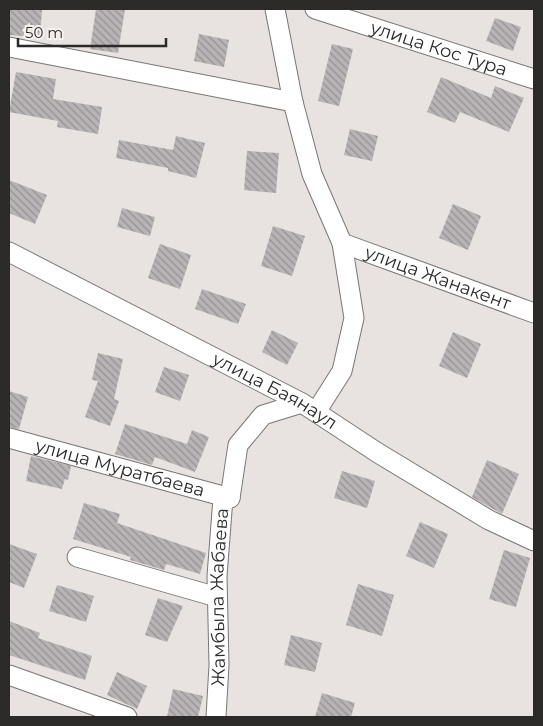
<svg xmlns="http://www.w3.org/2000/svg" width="543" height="726" font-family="Montserrat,sans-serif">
  <defs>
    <pattern id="building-back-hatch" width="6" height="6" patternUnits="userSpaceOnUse" patternTransform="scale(1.25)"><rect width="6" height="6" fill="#b8b3b5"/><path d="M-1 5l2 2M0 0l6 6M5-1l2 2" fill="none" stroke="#969293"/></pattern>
  </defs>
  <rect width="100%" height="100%" fill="#e8e3e1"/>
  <g fill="url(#building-back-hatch)">
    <path d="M10,9H42L40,37L9,35Z"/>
    <path d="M96,9H125L118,53L90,49Z"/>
    <path d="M495,18L521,27L513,51L486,41Z"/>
    <path d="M199,34L229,40L224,67L194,61Z"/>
    <path d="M332,44L353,49L339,106L318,101Z"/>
    <path d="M16,72L56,79L53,99L102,107L98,134L57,127L58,121L9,112Z"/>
    <path d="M441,77L491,98L495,86L524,98L509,132L460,112L455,123L427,112Z"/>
    <path d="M350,129L378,136L372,161L344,155Z"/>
    <path d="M176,136L205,143L196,178L168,171V168L116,158L119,140L173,150Z"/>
    <path d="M247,151L279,153L276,193L244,190Z"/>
    <path d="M9,180L47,195L35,224L9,213Z"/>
    <path d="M453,204L481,216L468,250L439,238Z"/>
    <path d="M122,208L155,217L150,236L117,227Z"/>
    <path d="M273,226L305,236L292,276L261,266Z"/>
    <path d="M160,244L191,255L180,289L148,278Z"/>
    <path d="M202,289L246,304L238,324L195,309Z"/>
    <path d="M272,330L298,343L287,365L262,352Z"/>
    <path d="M453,332L481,344L467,378L439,366Z"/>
    <path d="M98,353L123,359L114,399L119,401L110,426L85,417L98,381L92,380Z"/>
    <path d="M164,367L189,375L180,401L155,392Z"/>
    <path d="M9,391L28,397L19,429L9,427Z"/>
    <path d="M125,424L187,444L192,430L209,437L195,472L155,457L152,465L115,454Z"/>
    <path d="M31,456L71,466L68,480L65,479L62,489L26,481Z"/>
    <path d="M487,460L519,474L502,514L472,497Z"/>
    <path d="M342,471L375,481L367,508L334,498Z"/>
    <path d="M84,503L120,514L117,523L206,553L200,574L166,564L164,570L130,560L131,557L73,539Z"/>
    <path d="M420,522L448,534L434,568L406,556Z"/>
    <path d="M9,544L37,554L24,588L9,582Z"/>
    <path d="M504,550L530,558L516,607L489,599Z"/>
    <path d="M358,584L394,595L382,636L346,625Z"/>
    <path d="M57,585L94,596L86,622L49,611Z"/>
    <path d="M158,598L183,606L167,642L145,635Z"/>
    <path d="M9,621L40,633L38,638L92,656L85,680L9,655Z"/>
    <path d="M291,635L322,643L315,672L284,665Z"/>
    <path d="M117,672L147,686L137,709L107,695Z"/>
    <path d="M173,689L203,696L198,717H167Z"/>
    <path d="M322,693L355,703L351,717H315Z"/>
  </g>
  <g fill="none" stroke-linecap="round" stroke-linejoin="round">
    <defs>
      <g id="minor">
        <path d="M275,9L293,102L312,174L342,243L354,318L342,371L316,412"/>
        <path id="s1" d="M315,9L534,79"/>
        <path d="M9,47L293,102"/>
        <path id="s2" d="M342,243L534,313"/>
        <path id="s3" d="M9,252L302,403L378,453L489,520L534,541"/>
        <path id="s4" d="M9,438L230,498"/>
        <path d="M77,557L217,597"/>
        <path d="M9,675L127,717"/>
        <path id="s5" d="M216,717L219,665L217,576L223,498H230L238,445L263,415L302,403"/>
      </g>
    </defs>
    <use href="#minor" stroke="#7a7674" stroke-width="21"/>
    <use href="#minor" stroke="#fff" stroke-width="19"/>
  </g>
  <g text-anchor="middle" stroke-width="4" stroke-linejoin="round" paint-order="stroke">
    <g font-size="18" fill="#2c2a29" stroke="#f6f0ee">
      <text dy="6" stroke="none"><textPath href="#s1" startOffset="130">улица Кос Тура</textPath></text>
      <text dy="6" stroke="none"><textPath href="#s2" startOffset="102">улица Жанакент</textPath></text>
      <text dy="6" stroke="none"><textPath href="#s3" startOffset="300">улица Баянаул</textPath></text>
      <text dy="6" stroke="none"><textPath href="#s4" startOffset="115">улица Муратбаева</textPath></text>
      <text dy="6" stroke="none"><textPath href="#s5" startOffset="120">Жамбыла Жабаева</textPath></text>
    </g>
  </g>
  <rect width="543" height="726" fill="none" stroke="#2c2a29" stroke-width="20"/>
  <path d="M18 38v8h148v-8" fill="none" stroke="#2c2a29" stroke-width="2.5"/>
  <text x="25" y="38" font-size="15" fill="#2c2a29" stroke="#f6f0ee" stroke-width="4" paint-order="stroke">50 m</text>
</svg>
